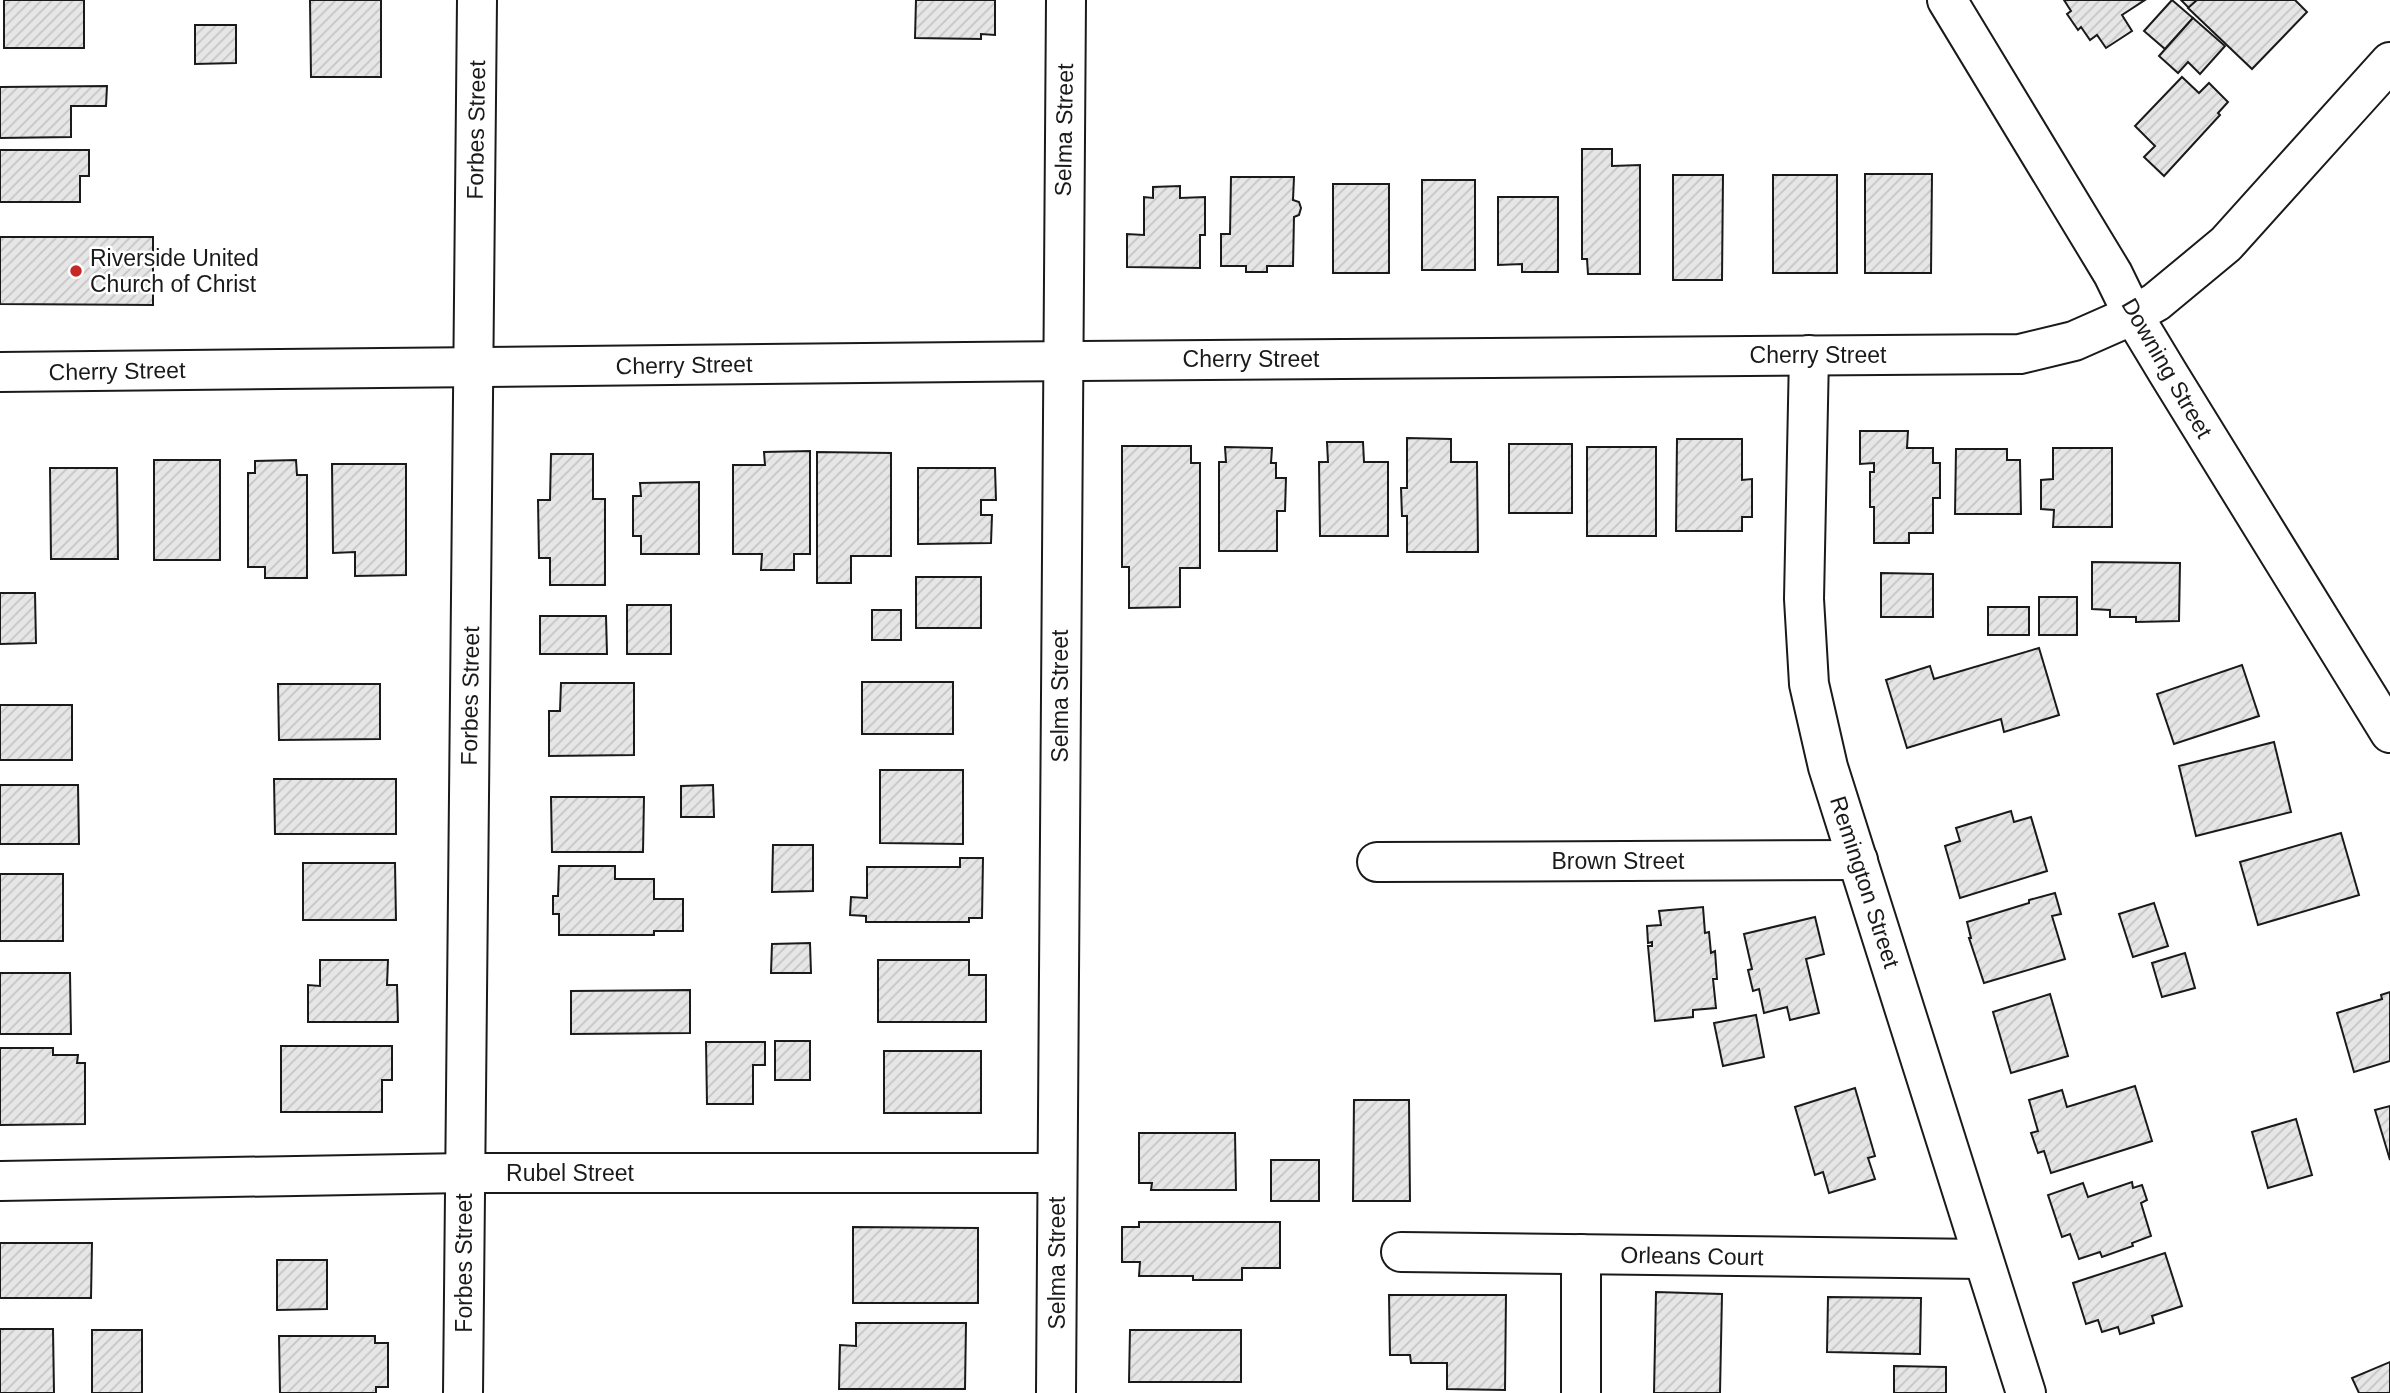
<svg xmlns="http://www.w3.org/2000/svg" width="2390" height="1393" font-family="Helvetica,sans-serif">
  <defs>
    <pattern id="building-hatch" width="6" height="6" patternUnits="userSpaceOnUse" patternTransform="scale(1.75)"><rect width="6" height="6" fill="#e6e6e6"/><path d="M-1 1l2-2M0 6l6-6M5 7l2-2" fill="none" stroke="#c5c5c5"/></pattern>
  </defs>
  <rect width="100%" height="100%" fill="#fff"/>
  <g fill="url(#building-hatch)" stroke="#1a1a1a" stroke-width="2">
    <rect x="4" y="0" width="80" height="48"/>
    <path d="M310,0H381V77H311Z"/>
    <path d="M916,0H995V35L981,34V39L915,38Z"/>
    <path d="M2064,0H2145L2122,15L2132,31L2106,48L2097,35L2090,40L2081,27L2078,30L2067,14L2071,11Z"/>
    <path d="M2172,0L2193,18L2165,49L2144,31Z"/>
    <path d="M2181,0H2197L2189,8Z"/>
    <path d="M2197,0H2295L2307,12L2252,69L2188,8Z"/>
    <path d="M2193,18L2225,46L2200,74L2188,62L2178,73L2159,56Z"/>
    <path d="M195,25H236V63L195,64Z"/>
    <path d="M2182,77L2199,93L2209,83L2228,102L2218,113L2220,115L2164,176L2144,157L2155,146L2135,126Z"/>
    <path d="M107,86L106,106H71V137L0,138V87Z"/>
    <path d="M1582,149H1612V166L1640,165V274H1588L1587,259H1582Z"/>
    <path d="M0,150H89V176H80V202H0Z"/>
    <path d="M1865,174H1932L1931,273H1865Z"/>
    <path d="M1673,175H1723L1722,280H1673Z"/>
    <rect x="1773" y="175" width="64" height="98"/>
    <path d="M1231,177H1294L1293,200L1299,202L1301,208L1299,215L1294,217L1293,266H1267V272H1246V266H1221V234H1230Z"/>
    <rect x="1422" y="180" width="53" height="90"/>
    <rect x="1333" y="184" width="56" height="89"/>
    <path d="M1180,186V198L1205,197V235H1200V268L1127,267V234L1144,235V197L1153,198V187Z"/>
    <path d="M1498,197H1558V272H1522V264L1498,265Z"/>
    <path d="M0,237H153V305L0,304Z"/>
    <path d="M1860,431H1908L1907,448H1933V463H1940V498H1933V533H1909V543H1874V507H1870V472H1874V463L1860,464Z"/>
    <path d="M1407,438L1451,439V462H1477L1478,552H1407V516H1402L1401,488H1407Z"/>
    <path d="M1677,439H1742V480L1752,479V517H1742V531H1676Z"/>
    <path d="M1327,442H1363L1364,462H1388V536H1320L1319,462H1328Z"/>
    <rect x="1509" y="444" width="63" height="69"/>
    <path d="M1122,446H1191V463H1200V568H1180V607L1129,608V567H1122Z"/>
    <path d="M1225,447L1272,448L1271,463H1276V478H1286L1285,511H1277V551H1219V462H1226Z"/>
    <rect x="1587" y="447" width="69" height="89"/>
    <path d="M2053,448H2112V527H2053L2054,510L2041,509V480L2053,479Z"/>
    <path d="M1956,449H2007V460H2020L2021,514H1955Z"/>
    <path d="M810,451V554H794V570H761L762,554H733V465H765L764,452Z"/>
    <path d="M817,452L891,453V556H851V583H817Z"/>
    <path d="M551,454H593V499H605V585H550V558H539L538,500H550Z"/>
    <rect x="154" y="460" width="66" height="100"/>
    <path d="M296,460L297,475H307V578H265V567H248V473H255V461Z"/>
    <path d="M332,464H406V575L355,576V552L333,553Z"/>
    <path d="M50,468H117L118,559H51Z"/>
    <path d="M918,468H995L996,500H981V515H992L991,543L918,544Z"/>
    <path d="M699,482V554H641V536H633V496H641L640,483Z"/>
    <path d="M2092,562L2180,563L2179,621L2136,622V617H2110V610L2092,609Z"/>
    <path d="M1881,573L1933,574V617H1881Z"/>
    <rect x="916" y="577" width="65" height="51"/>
    <path d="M0,593H35L36,643L0,644Z"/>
    <rect x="2039" y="597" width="38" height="38"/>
    <rect x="627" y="605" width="44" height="49"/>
    <rect x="1988" y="607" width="41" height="28"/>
    <rect x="872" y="610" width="29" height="30"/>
    <path d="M540,616H606L607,654H540Z"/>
    <path d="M2039,648L2059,715L2004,732L2001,719L1907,748L1886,680L1930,666L1934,679Z"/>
    <path d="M2242,665L2259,716L2174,744L2157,694Z"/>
    <rect x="862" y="682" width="91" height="52"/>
    <path d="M561,683H634V755L549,756V711H560Z"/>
    <path d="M278,684H380V739L279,740Z"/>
    <rect x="0" y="705" width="72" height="55"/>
    <path d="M2274,742L2291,812L2196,836L2179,766Z"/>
    <path d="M880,770H963V844L880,843Z"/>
    <path d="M274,779H396V834H275Z"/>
    <path d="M0,785H78L79,844H0Z"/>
    <path d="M713,785L714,817H681V786Z"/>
    <path d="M551,797H644L643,852H552Z"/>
    <path d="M2011,811L2014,822L2031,817L2047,871L1960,898L1945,846L1960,841L1956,828Z"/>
    <path d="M2341,833L2359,895L2258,925L2240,862Z"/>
    <path d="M773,845H813V891L772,892Z"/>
    <path d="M960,858H983L982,918H969V922H866V916L850,915L851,897L867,898V867H960Z"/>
    <path d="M303,863H395L396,920H303Z"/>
    <path d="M559,866H615V879H654V899H683V931H654V935H559V914H553V896H558Z"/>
    <rect x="0" y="874" width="63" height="67"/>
    <path d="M2055,893L2061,914L2052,916L2065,959L1984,983L1969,938H1971L1967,922L2029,903V900Z"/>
    <path d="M2154,903L2168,946L2133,957L2119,914Z"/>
    <path d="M1703,907L1705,933L1709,932L1711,953L1715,951L1717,979H1713L1716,1008L1693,1010V1017L1655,1021L1648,946H1652V942L1648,943L1647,926L1661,925L1659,911Z"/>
    <path d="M1815,917L1824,954L1806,959L1819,1013L1790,1020L1787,1007L1764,1013L1759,989L1753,991L1748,970L1752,969L1744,934Z"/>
    <path d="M810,943L811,973H771L772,944Z"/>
    <path d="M2185,953L2195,988L2162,997L2152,963Z"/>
    <path d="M320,960H388L387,985H397L398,1022H308V985L320,986Z"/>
    <path d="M878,960H969V975H986V1022H878Z"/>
    <path d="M0,973H70L71,1034H0Z"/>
    <path d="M690,990V1033L571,1034V991Z"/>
    <path d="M2390,992V1061L2354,1072L2337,1013L2382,999L2381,995Z"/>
    <path d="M2050,994L2068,1056L2011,1073L1993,1012Z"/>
    <path d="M1756,1015L1764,1057L1723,1066L1714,1023Z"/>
    <rect x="775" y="1041" width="35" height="39"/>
    <path d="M706,1042H765V1065H753V1104H707Z"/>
    <path d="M281,1046H392V1080H382V1112H281Z"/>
    <path d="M0,1048H53V1055H78L77,1063H85V1124L0,1125Z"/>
    <rect x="884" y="1051" width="97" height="62"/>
    <path d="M2135,1086L2152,1141L2051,1173L2044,1151L2038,1153L2031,1133L2038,1131L2029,1100L2062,1090L2067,1107Z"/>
    <path d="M1855,1088L1875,1156L1868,1158L1875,1179L1829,1193L1823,1172L1815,1175L1795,1107Z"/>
    <path d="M1354,1100H1409L1410,1201H1353Z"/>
    <path d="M2390,1106V1160L2375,1110Z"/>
    <path d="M2296,1119L2312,1175L2268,1188L2252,1132Z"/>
    <path d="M1139,1133H1235L1236,1190H1151L1152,1183H1139Z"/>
    <rect x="1271" y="1160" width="48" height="41"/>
    <path d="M2132,1182L2133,1188L2142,1185L2147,1200L2141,1203L2151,1236L2132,1243L2133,1246L2102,1257L2100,1252L2079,1259L2070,1234L2062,1237L2048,1195L2083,1183L2088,1197Z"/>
    <path d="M1139,1222H1280V1268H1242V1280H1193V1276H1139L1140,1262H1122V1227H1139Z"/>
    <path d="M853,1227L978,1228V1303H853Z"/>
    <path d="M0,1243H92L91,1298H0Z"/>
    <path d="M2165,1253L2182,1306L2152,1316L2154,1323L2120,1334L2118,1327L2102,1332L2098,1320L2086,1324L2073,1283Z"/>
    <path d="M277,1260H327V1309L277,1310Z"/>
    <path d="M1656,1292L1722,1294L1720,1393H1654Z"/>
    <path d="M1389,1295H1506L1505,1390L1447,1389V1363H1411L1410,1355H1390Z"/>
    <path d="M1828,1297L1921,1298L1920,1354L1827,1352Z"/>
    <path d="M856,1323H966L965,1389H839L840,1345L856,1346Z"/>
    <path d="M0,1329H53L54,1393H0Z"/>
    <rect x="92" y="1330" width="50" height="63"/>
    <path d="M1130,1330H1241V1382H1129Z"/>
    <path d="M279,1336H375V1343H388V1387H376V1393H280Z"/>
    <path d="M2390,1362V1393H2359L2352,1378Z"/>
    <path d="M1894,1366L1946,1367V1393H1894Z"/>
  </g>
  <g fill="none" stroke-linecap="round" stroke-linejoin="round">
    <defs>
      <g id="minor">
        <path d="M1947,0L2113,274L2133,315L2168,373L2390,733"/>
        <path d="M1809,355L1804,599L1809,684L1828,767L2026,1393"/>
        <path d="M0,372C673,365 1347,357 2020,354L2074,341L2133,315L2156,302L2226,244L2390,62"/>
        <path d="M1377,862L1858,860"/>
        <path d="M0,1181L465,1173H1057"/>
        <path d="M1401,1252L1983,1259"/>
        <path d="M463,1393L477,0"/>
        <path d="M1056,1393L1066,0"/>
        <path d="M1581,1393V1254"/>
      </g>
    </defs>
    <use href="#minor" stroke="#1a1a1a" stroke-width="42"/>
    <use href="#minor" stroke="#fff" stroke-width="38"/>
  </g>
  <circle fill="#c62828" stroke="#fff" stroke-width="2.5" cx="76" cy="271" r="7"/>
  <g text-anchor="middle" stroke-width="5" stroke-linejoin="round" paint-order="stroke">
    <g font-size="23" fill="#1a1a1a" stroke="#fff">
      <text transform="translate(476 130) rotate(-89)" y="8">Forbes Street</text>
      <text transform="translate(1064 130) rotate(-89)" y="8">Selma Street</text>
      <text x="1818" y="363">Cherry Street</text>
      <text x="1251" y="367">Cherry Street</text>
      <text transform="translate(684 365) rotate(-1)" y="8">Cherry Street</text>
      <text transform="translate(2167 368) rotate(60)" y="8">Downing Street</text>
      <text transform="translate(117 371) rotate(-1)" y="8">Cherry Street</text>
      <text transform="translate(470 696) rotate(-89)" y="8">Forbes Street</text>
      <text transform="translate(1060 696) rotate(-90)" y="8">Selma Street</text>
      <text x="1618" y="869">Brown Street</text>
      <text transform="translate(1865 882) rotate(72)" y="8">Remington Street</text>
      <text x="570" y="1181">Rubel Street</text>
      <text transform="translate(1692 1256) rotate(1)" y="8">Orleans Court</text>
      <text transform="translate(464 1263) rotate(-90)" y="8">Forbes Street</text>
      <text transform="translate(1057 1263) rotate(-90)" y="8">Selma Street</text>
    </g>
    <g font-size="23" fill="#1a1a1a" stroke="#fff" text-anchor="start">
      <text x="90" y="266">Riverside United<tspan x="90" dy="26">Church of Christ</tspan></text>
    </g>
  </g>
</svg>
